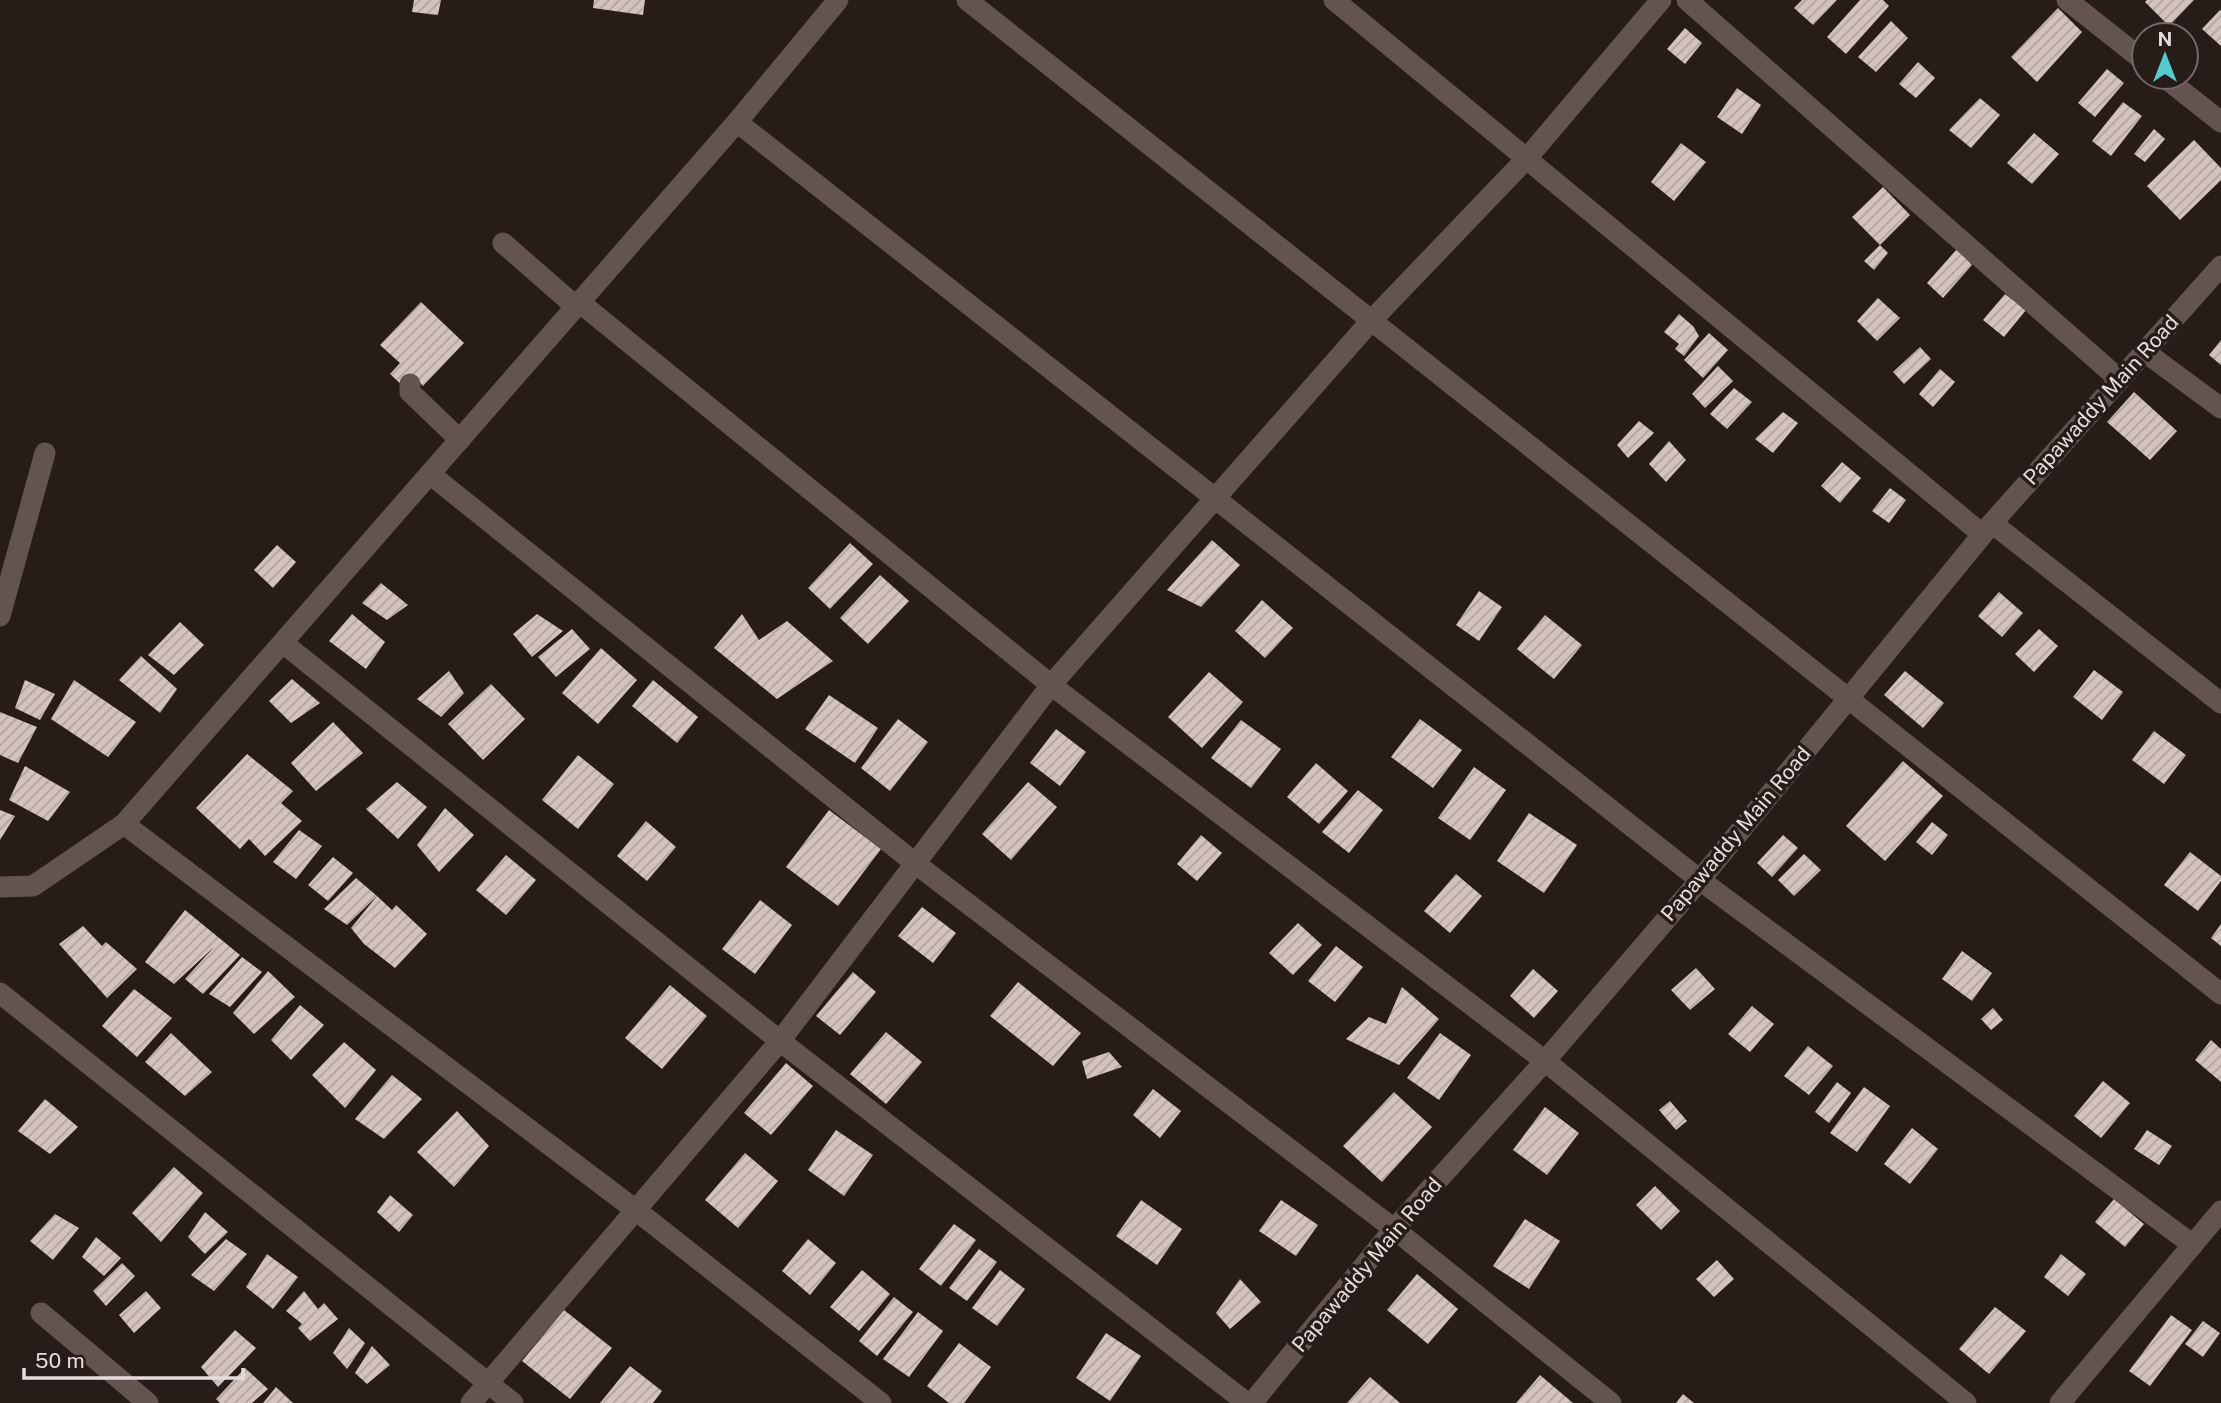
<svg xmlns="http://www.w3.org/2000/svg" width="2221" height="1403" font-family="'Public Sans',sans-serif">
  <defs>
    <pattern id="building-hatch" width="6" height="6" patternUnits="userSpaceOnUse" patternTransform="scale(1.75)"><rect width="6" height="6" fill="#d3c2bd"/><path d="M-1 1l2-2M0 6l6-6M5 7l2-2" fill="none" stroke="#b0a29e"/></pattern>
  </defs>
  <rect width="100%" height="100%" fill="#281c19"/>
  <g fill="url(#building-hatch)">
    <path d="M414,0H441L438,15L412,12Z"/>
    <path d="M594,0H645L643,15L593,8Z"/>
    <path d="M1802,0H1837L1813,25L1794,8Z"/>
    <path d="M1860,0H1883L1889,6L1846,54L1827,37Z"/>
    <path d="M2147,0H2194L2169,26L2145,2Z"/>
    <path d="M2058,8L2082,32L2037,82L2011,57Z"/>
    <path d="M2220,10L2221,11V46L2202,29Z"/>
    <path d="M1891,21L1908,38L1876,72L1858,57Z"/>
    <path d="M1685,28L1702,43L1685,64L1667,49Z"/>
    <path d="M1918,62L1935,78L1916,98L1899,84Z"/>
    <path d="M2107,69L2124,83L2095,117L2078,103Z"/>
    <path d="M1737,88L1761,105L1742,134L1717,117Z"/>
    <path d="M1980,98L2000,115L1971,148L1949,130Z"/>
    <path d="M2123,102L2142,116L2111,156L2092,141Z"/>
    <path d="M2154,129L2165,139L2145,162L2134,154Z"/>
    <path d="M2034,133L2059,154L2032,184L2007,163Z"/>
    <path d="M2194,140L2221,168V180L2180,220L2147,186Z"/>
    <path d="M1681,143L1706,162L1674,201L1651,182Z"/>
    <path d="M1883,187L1910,215L1880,245L1852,217Z"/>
    <path d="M1880,245L1888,253L1874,270L1864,261Z"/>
    <path d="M1957,249L1972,265L1943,298L1927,283Z"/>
    <path d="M2005,294L2026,310L2004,337L1983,320Z"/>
    <path d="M1878,298L1900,318L1877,341L1857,321Z"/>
    <path d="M421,302L464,343L423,386L414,376L404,387L390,374L400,363L380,345Z"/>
    <path d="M1679,314L1693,326L1699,336L1684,356L1675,349L1679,344L1664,332Z"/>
    <path d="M1709,333L1728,350L1703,378L1684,360Z"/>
    <path d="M2221,340V365L2209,355Z"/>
    <path d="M1920,347L1931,359L1904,384L1893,372Z"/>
    <path d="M1718,366L1733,381L1705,408L1692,394Z"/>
    <path d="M1940,369L1955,382L1933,407L1919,394Z"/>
    <path d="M1734,388L1752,402L1727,429L1710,414Z"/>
    <path d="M2134,392L2177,431L2150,460L2107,422Z"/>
    <path d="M1783,412L1798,423L1773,453L1755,439Z"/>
    <path d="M1639,421L1654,433L1628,458L1617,445Z"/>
    <path d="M1669,441L1686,460L1666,482L1649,464Z"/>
    <path d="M1842,462L1861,478L1840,503L1821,486Z"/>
    <path d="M1890,488L1906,500L1889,523L1872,511Z"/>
    <path d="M1212,540L1240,565L1201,607L1167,590Z"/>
    <path d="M850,543L873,564L830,609L808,588Z"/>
    <path d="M277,545L296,562L273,588L254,570Z"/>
    <path d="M880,575L909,601L868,644L840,618Z"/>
    <path d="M381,583L408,605L387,620L362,603Z"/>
    <path d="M1479,591L1502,607L1479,641L1456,625Z"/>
    <path d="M1999,592L2023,613L2002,637L1978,616Z"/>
    <path d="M1262,600L1293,628L1265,658L1235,631Z"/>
    <path d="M352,614L385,642L366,669L329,641Z"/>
    <path d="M537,614L563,631L532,657L513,634Z"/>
    <path d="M742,614L759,640L787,621L833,661L777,699L714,648Z"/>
    <path d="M1545,615L1582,645L1554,679L1517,649Z"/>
    <path d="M180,622L204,645L174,675L148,655Z"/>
    <path d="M572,629L590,649L556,677L538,657Z"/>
    <path d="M2039,629L2058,646L2034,672L2015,654Z"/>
    <path d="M601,648L637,680L598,724L562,693Z"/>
    <path d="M141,656L177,689L160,713L119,680Z"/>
    <path d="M2094,670L2123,692L2102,720L2073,697Z"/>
    <path d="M449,671L464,693L441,717L417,699Z"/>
    <path d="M1905,671L1944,703L1923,728L1884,695Z"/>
    <path d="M1209,672L1243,702L1202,748L1168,717Z"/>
    <path d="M292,679L320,703L291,723L269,701Z"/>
    <path d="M25,680L55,694L40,720L15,708Z"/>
    <path d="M74,680L136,722L108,757L51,719Z"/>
    <path d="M653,680L698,717L677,743L632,706Z"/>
    <path d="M491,684L525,719L483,760L448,724Z"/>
    <path d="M829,695L878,728L855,763L805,729Z"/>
    <path d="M0,712L37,727L18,763L0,755Z"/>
    <path d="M898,719L928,742L890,791L861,768Z"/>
    <path d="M1420,719L1462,750L1433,788L1391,757Z"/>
    <path d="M1241,720L1281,749L1251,788L1211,758Z"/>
    <path d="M333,722L363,753L316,791L291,763Z"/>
    <path d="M1056,729L1086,752L1060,786L1030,763Z"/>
    <path d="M2154,731L2186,755L2164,784L2132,760Z"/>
    <path d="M247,754L293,791L281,803L302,821L265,856L249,839L240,849L196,808Z"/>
    <path d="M578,755L614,784L578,829L542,800Z"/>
    <path d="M1903,761L1943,796L1885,861L1846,826Z"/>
    <path d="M1316,763L1348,791L1319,824L1287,797Z"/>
    <path d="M25,766L70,792L48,821L9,800Z"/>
    <path d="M1474,767L1506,790L1470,840L1438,818Z"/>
    <path d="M397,782L427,807L398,839L366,809Z"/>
    <path d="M1028,782L1057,807L1011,860L982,834Z"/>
    <path d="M1358,790L1383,810L1349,853L1322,832Z"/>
    <path d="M445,808L474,835L439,872L417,845Z"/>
    <path d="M0,810L15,816L0,840Z"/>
    <path d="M829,810L881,849L838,906L786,867Z"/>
    <path d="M1529,813L1577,845L1544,893L1497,861Z"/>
    <path d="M646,821L676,847L647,881L617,856Z"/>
    <path d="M1932,822L1948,835L1932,855L1916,842Z"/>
    <path d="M299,830L322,846L296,879L273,862Z"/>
    <path d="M1201,835L1222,853L1197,881L1177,864Z"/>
    <path d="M1783,835L1798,848L1772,877L1757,863Z"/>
    <path d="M2190,852L2221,876V881L2198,911L2164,885Z"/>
    <path d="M1804,854L1821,870L1794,896L1778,880Z"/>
    <path d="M506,855L536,880L506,915L476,890Z"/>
    <path d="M333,857L353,873L328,901L308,885Z"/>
    <path d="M1456,874L1482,896L1450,933L1424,911Z"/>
    <path d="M356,878L377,896L347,925L324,909Z"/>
    <path d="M377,896L392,910L396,905L427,934L395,968L364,944L351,928Z"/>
    <path d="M760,900L792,925L755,974L722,949Z"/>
    <path d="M922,907L956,933L933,963L898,936Z"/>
    <path d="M185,910L240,955L203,994L185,979L214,947L174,984L145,962Z"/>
    <path d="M1298,923L1322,945L1293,975L1269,953Z"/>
    <path d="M2221,924V946L2211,938Z"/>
    <path d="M83,926L102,946L106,942L137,969L107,998L59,944Z"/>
    <path d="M1336,946L1363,967L1335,1002L1308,981Z"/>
    <path d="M1962,951L1992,973L1972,1001L1942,979Z"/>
    <path d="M242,957L262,972L230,1007L209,994Z"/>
    <path d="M1696,968L1715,989L1690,1010L1671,990Z"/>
    <path d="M1533,969L1558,991L1534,1018L1510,996Z"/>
    <path d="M268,971L295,997L254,1034L233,1013Z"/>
    <path d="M853,972L876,992L840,1035L816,1016Z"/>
    <path d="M1018,982L1081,1033L1053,1066L990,1016Z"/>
    <path d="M670,985L707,1016L662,1069L625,1038Z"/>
    <path d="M1402,987L1439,1019L1399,1065L1346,1039L1369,1017L1386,1024Z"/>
    <path d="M134,989L172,1018L137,1057L102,1026Z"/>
    <path d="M300,1005L324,1025L291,1060L271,1040Z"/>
    <path d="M1752,1006L1774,1024L1750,1052L1728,1034Z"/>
    <path d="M1993,1008L2003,1020L1991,1030L1981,1019Z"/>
    <path d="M886,1032L922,1062L886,1104L850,1074Z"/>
    <path d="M171,1033L212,1072L185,1096L145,1062Z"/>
    <path d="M1440,1033L1471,1055L1439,1100L1407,1078Z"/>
    <path d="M2211,1040L2221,1049V1082L2195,1060Z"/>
    <path d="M344,1042L376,1070L345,1108L312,1075Z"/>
    <path d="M1808,1046L1833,1066L1809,1095L1784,1076Z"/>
    <path d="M1109,1052L1122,1067L1087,1079L1082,1061Z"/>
    <path d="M786,1063L813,1086L771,1135L744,1113Z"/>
    <path d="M392,1075L422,1099L384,1139L355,1119Z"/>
    <path d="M2103,1081L2130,1103L2101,1138L2074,1116Z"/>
    <path d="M1837,1082L1851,1093L1829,1123L1815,1112Z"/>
    <path d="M1864,1087L1890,1106L1857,1152L1830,1133Z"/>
    <path d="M1153,1089L1181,1111L1160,1138L1133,1115Z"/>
    <path d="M1394,1092L1432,1127L1382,1182L1343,1146Z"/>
    <path d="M45,1099L78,1127L50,1154L18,1131Z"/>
    <path d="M1670,1101L1687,1121L1676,1130L1659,1110Z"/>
    <path d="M1545,1107L1579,1133L1547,1175L1513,1150Z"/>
    <path d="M457,1111L489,1146L454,1187L417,1152Z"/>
    <path d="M1912,1128L1938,1149L1910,1184L1884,1164Z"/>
    <path d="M836,1130L873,1155L844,1196L808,1170Z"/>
    <path d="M2147,1130L2172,1146L2159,1165L2134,1149Z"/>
    <path d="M745,1153L778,1181L738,1228L705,1200Z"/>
    <path d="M174,1167L203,1193L161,1242L132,1213Z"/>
    <path d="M1655,1186L1680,1211L1661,1230L1636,1205Z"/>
    <path d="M390,1195L413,1215L399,1232L377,1212Z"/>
    <path d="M2114,1199L2144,1224L2125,1247L2095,1222Z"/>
    <path d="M1141,1200L1182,1229L1157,1265L1116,1236Z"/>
    <path d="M1281,1200L1318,1225L1296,1256L1259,1231Z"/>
    <path d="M205,1212L228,1232L205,1254L188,1237Z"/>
    <path d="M55,1214L79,1228L53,1260L30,1241Z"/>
    <path d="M1525,1219L1560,1241L1529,1289L1493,1266Z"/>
    <path d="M954,1224L976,1240L941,1286L919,1269Z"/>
    <path d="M96,1237L121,1258L104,1276L82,1257Z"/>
    <path d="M226,1239L247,1254L214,1291L191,1275Z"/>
    <path d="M808,1239L836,1263L810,1295L782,1271Z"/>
    <path d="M979,1249L997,1262L967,1301L949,1288Z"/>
    <path d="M267,1254L298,1277L273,1309L246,1287Z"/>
    <path d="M2061,1254L2086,1274L2068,1296L2044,1277Z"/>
    <path d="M1717,1260L1734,1279L1714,1297L1696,1279Z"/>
    <path d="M122,1263L135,1276L106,1306L93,1291Z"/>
    <path d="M862,1270L890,1294L859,1331L830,1307Z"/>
    <path d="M1000,1270L1025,1289L997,1326L972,1308Z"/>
    <path d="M1417,1274L1458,1309L1428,1344L1387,1310Z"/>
    <path d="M1240,1279L1261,1302L1230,1329L1216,1313Z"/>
    <path d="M146,1291L161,1308L134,1333L119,1315Z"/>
    <path d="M304,1291L318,1309L324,1303L338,1319L310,1341L298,1328L302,1324L286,1311Z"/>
    <path d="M894,1297L913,1312L877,1356L859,1341Z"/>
    <path d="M1995,1307L2026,1331L1989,1374L1959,1349Z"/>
    <path d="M564,1310L612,1348L570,1399L522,1361Z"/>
    <path d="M918,1312L943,1331L909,1377L883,1359Z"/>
    <path d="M2171,1315L2192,1330L2150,1386L2129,1371Z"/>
    <path d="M2203,1321L2220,1333L2203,1357L2185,1344Z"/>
    <path d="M349,1328L365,1343L347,1369L333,1353Z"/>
    <path d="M235,1330L256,1348L218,1387L201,1367Z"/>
    <path d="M1106,1333L1141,1356L1110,1401L1076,1378Z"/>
    <path d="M959,1343L991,1367L964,1403H949L927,1386Z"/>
    <path d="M372,1346L390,1365L367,1384L355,1373Z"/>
    <path d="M630,1366L662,1391L653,1403H600Z"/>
    <path d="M245,1368L268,1389L252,1403H220L216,1399Z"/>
    <path d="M1540,1375L1573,1403H1516Z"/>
    <path d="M1370,1377L1400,1403H1347Z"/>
    <path d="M276,1387L293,1403H263Z"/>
    <path d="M1683,1394L1694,1403H1676Z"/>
  </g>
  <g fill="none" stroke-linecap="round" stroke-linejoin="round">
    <g stroke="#635450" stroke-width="21">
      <path d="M967,0L2221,994"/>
      <path d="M1334,0L1982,534"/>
      <path d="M1687,0L2119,379"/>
      <path d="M2067,0L2144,61"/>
      <path d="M2164,77L2221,122"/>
      <path d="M737,122L1700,880L2193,1245"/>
      <path d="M503,243L574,305"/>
      <path d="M578,301L1051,685L1545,1061L1966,1403"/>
      <path d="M2145,352L2221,408"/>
      <path d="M410,384V392L460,440"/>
      <path d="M430,474L916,864L1394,1229L1611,1403"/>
      <path d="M1992,523L2221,703"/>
      <path d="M0,616L45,453"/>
      <path d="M283,643L780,1041L1247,1403"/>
      <path d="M124,824L637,1211L881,1403"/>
      <path d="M0,887L33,886L124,824L737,122L838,0"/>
      <path d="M0,993L513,1403"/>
      <path d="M41,1313L148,1403"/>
      <path d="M471,1403L780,1041L1051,685L1370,322L1528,157L1661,0"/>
      <path d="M1252,1403L1394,1229L1545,1061L1700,880L1992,523L2221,266"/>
      <path d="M2060,1403L2221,1211"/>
    </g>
  </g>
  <g text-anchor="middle" stroke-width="7" stroke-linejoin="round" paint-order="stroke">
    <g font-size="21" fill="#e6dddb" stroke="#281c19">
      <text transform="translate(2101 400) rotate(-48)" y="7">Papawaddy Main Road</text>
      <text transform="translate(1736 834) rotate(-50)" y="7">Papawaddy Main Road</text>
      <text transform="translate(1367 1265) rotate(-50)" y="7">Papawaddy Main Road</text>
    </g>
  </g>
  <g transform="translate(2165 56)"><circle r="33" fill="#281c19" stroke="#746967" stroke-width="2"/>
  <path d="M0-5L12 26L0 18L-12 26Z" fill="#52cdcd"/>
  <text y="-10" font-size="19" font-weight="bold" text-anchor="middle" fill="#e6dddb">N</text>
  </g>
  <path d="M24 1368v10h219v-10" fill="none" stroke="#e6dddb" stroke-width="3.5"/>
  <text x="35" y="1368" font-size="21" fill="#e6dddb" stroke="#281c19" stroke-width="5" paint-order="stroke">50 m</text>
</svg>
